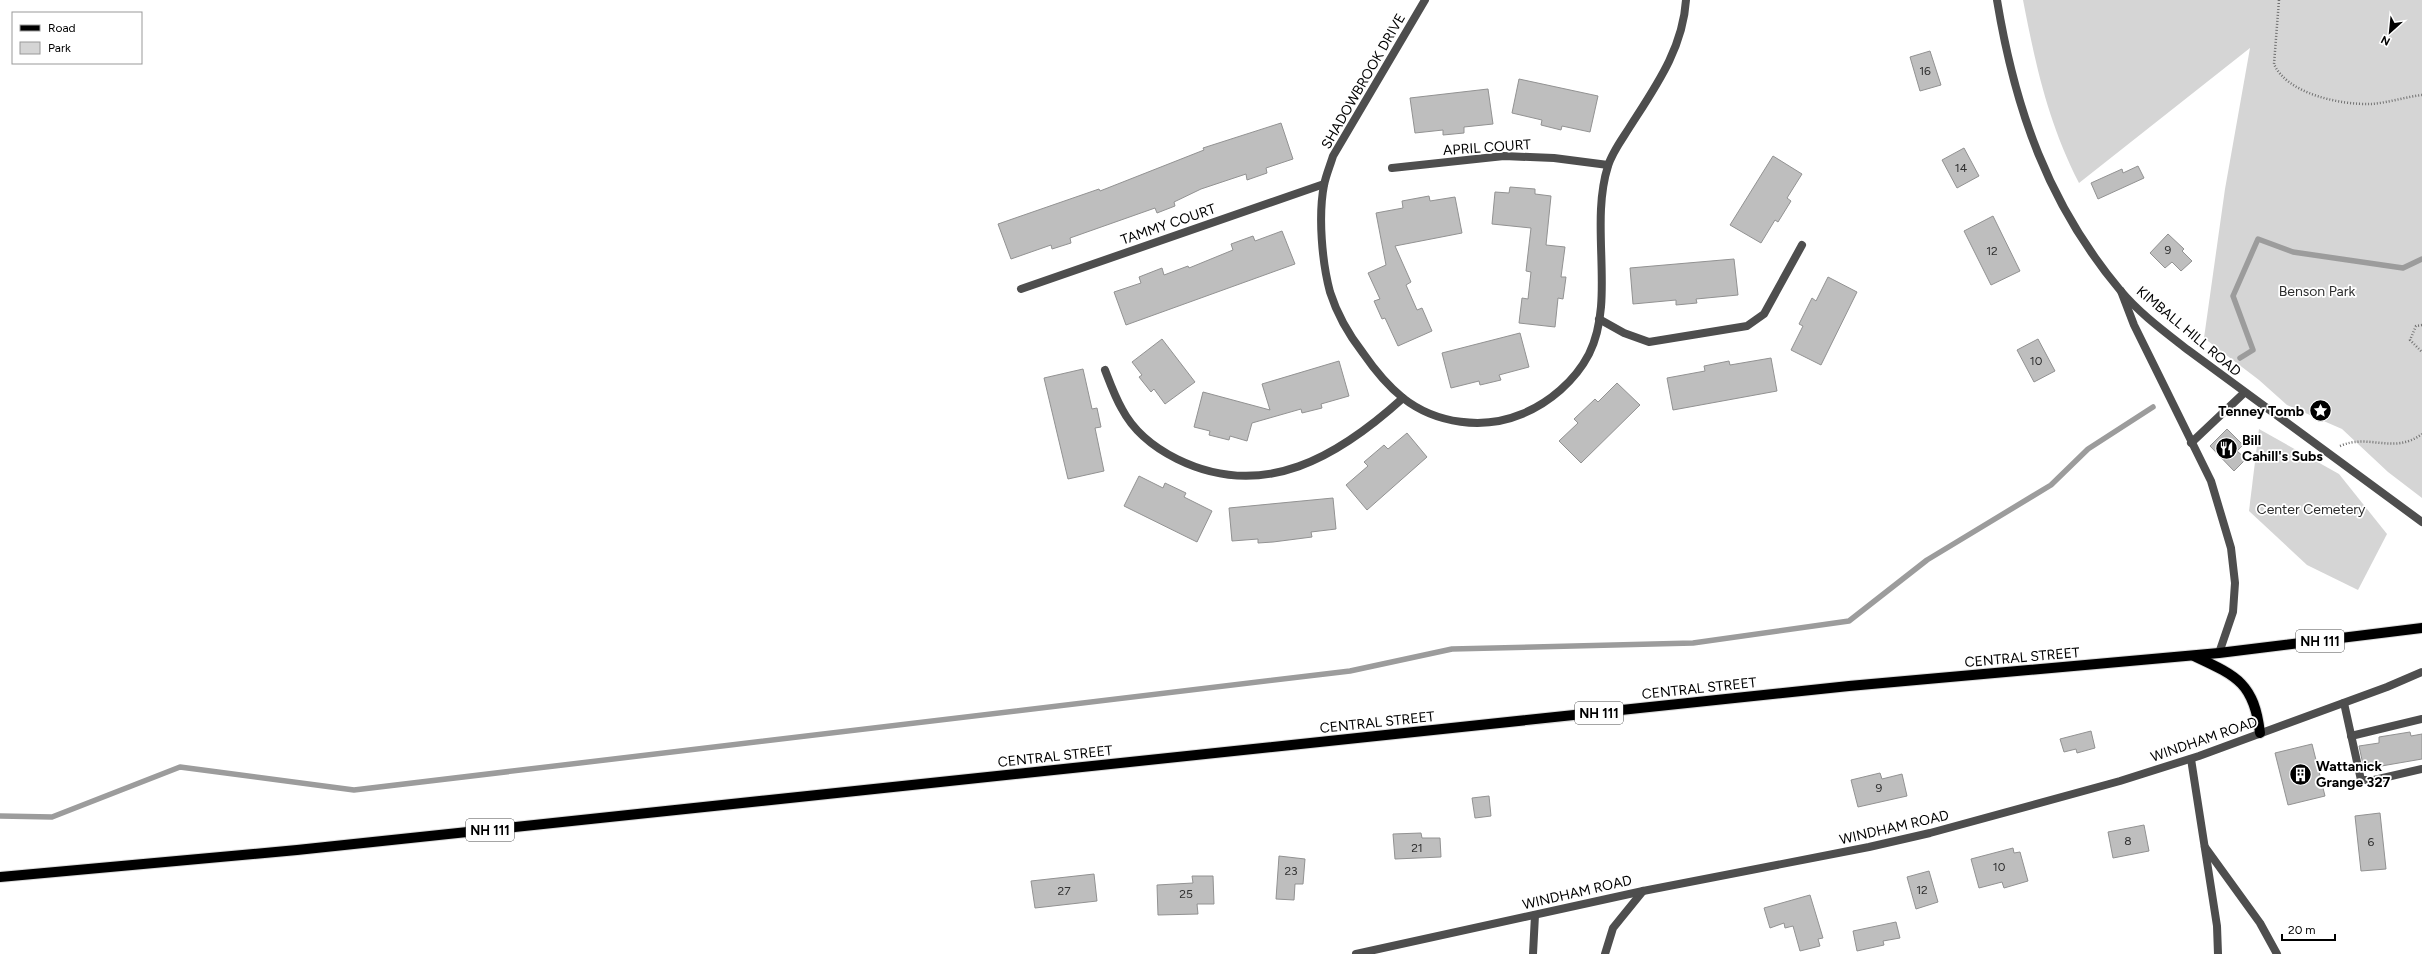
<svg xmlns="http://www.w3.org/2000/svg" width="2422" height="954" font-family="Figtree,sans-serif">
  <rect width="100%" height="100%" fill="#fff"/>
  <g fill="#d5d5d5">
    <path d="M2023,0H2422V498L2388,472L2342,429L2287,405L2259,380L2204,338L2225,189L2250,48L2079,183C2048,122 2036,67 2023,0Z"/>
    <path d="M2259,429L2339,474L2387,534L2358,590L2307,565L2249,511Z"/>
  </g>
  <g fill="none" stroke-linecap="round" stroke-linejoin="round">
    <g stroke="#9c9c9c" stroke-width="5.5">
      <path d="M2240,358L2253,350L2233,296L2258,239L2293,252L2403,268L2422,259"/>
      <path d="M0,816L52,817L180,767L354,790L1350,671L1452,649L1693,643L1849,621L1927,560L2051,485L2088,449L2153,407"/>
    </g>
  </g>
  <g fill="#bebebe" stroke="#929292">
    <path d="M1930,51L1941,85L1920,91L1910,57Z"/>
    <path d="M1519,79L1598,96L1590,132L1562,126L1561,130L1541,125L1542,120L1512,113Z"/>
    <path d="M1488,89L1493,124L1464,127V133L1443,135V130L1415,133L1410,98Z"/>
    <path d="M1281,123L1293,159L1266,168L1267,173L1247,180L1246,174L1201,189L1174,202L1175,206L1157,213L1155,208L1070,238L1071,243L1052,249L1051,245L1011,259L998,224L1099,189L1100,191L1204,150L1203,148Z"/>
    <path d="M1964,148L1979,176L1957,188L1942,160Z"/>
    <path d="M1773,156L1802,174L1787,198L1791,201L1778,222L1775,220L1761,243L1730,225Z"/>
    <path d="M2138,166L2144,178L2098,199L2091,183L2122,169L2123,173Z"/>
    <path d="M1510,187L1535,189V194L1551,196L1546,245L1565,247L1561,277H1566L1563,299L1558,298L1555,327L1519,323L1522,298L1528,299L1531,272L1526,271L1531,228L1492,224L1495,192L1509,193Z"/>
    <path d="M1429,196L1430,201L1455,197L1462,233L1395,246L1411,282L1406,285L1417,310L1422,308L1432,331L1398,346L1385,318L1382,319L1374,301L1380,299L1368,273L1386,265L1376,213L1403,208L1402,201Z"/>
    <path d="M1993,216L2020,271L1991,285L1964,231Z"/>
    <path d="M1282,231L1295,264L1126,325L1114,292L1141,283L1139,277L1162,268L1164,275L1188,266L1189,268L1233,250L1231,244L1253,236L1255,241Z"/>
    <path d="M2168,234L2184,249L2182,251L2192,261L2181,271L2172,262L2165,268L2150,253Z"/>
    <path d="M1734,259L1738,295L1696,299L1697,303L1676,305V300L1633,304L1630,268Z"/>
    <path d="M1828,277L1857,292L1821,365L1791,350L1803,326L1799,324L1812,298L1816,301Z"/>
    <path d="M1520,333L1529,367L1499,375L1501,380L1480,385L1479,381L1451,388L1442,353Z"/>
    <path d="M1162,339L1195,382L1165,404L1154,389L1151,392L1139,377L1142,375L1132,362Z"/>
    <path d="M2038,339L2055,371L2034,382L2017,350Z"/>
    <path d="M1771,358L1777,391L1673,410L1667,378L1705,371L1704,366L1729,361L1730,365Z"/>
    <path d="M1339,361L1349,396L1321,404L1322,408L1302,413L1301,409L1252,423L1247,441L1230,436L1229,440L1209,435L1210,431L1194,427L1203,392L1270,410L1262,384Z"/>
    <path d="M1083,369L1092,409L1097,408L1101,427L1095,428L1104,471L1068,479L1044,378Z"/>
    <path d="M1617,383L1640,405L1581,463L1559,441L1578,423L1574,419L1595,399L1598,402Z"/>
    <path d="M2227,429L2243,445L2237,451L2246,459L2234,471L2210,446Z"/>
    <path d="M1407,433L1427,457L1367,510L1346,485L1368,466L1364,462L1384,445L1388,449Z"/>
    <path d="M1139,476L1163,488L1165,483L1186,493L1184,497L1212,511L1197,542L1124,506Z"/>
    <path d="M1333,498L1336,529L1311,532L1312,537L1273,542L1258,543V539L1232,541L1229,508Z"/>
    <path d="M2091,731L2095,748L2077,753L2076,749L2064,752L2060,739Z"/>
    <path d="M2410,732L2411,736L2422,734V759L2364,769L2359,746L2379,743V737Z"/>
    <path d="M2312,744L2325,796L2288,805L2275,753Z"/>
    <path d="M1880,773L1882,779L1902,774L1907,796L1858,807L1851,780Z"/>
    <path d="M1489,796L1491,816L1475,818L1472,798Z"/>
    <path d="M2380,813L2386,869L2361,871L2355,816Z"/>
    <path d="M2144,825L2149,851L2113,858L2108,832Z"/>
    <path d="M1421,833L1422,838H1440L1441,857L1395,859L1393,834Z"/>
    <path d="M2013,848L2014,853L2020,852L2028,881L2004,888L2002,882L1979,888L1971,859Z"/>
    <path d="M1279,856L1305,859L1303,884H1295L1294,900L1276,899Z"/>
    <path d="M1929,871L1938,902L1916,909L1907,877Z"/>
    <path d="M1094,874L1097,901L1035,908L1031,881Z"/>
    <path d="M1192,876H1213L1214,904H1197L1198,914L1158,915L1157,885L1193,883Z"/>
    <path d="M1810,895L1823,938L1818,939L1820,946L1800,951L1793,926L1785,928L1784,923L1770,928L1764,908Z"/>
    <path d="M1896,922L1900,938L1883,941L1884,945L1857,951L1853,931Z"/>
  </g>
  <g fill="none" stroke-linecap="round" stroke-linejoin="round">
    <defs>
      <g id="primary">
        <path d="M2194,656C2237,676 2254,683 2260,733"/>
        <path d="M0,877L297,850L1849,686L2219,653L2422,628"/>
      </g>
    </defs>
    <use href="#primary" stroke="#dbdbdb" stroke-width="12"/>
    <g stroke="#707070" stroke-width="2.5" stroke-dasharray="1 2" stroke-linecap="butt">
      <path d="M2279,0L2274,64C2287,94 2341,105 2371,104C2387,103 2405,97 2422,95"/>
      <path d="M2422,325L2416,326L2410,340L2422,352"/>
      <path d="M2340,446C2370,433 2393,455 2422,434"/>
    </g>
    <g stroke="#4e4e4e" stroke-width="8">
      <path d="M2191,443L2244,393"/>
      <path d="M2344,703L2361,780H2374L2422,769"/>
      <path d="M2351,736L2422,719"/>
      <path d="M2191,759L2217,926L2218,954"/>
      <path d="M2205,847L2260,923L2277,954"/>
      <path d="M1533,954L1535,915"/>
      <path d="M1605,954L1613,928L1643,891"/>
    </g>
    <g stroke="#4e4e4e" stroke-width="8">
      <path d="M1425,0L1333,156C1330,166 1326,175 1324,185C1318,216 1322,262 1330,292C1337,314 1349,335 1363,353C1374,369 1388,386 1403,398C1436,424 1484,430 1522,414C1549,403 1575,381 1589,354C1616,300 1589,226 1608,166C1612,152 1623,138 1631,125C1656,86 1683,48 1686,0"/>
      <path d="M1392,168L1504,156L1554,158L1608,165"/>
      <path d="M1021,289L1324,184"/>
      <path d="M2121,291L2134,325L2211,481L2231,548L2235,583L2233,612L2219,653"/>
      <path d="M1599,319L1624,333L1649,342L1747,326L1764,314L1802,245"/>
      <path d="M1105,370C1110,383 1115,397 1122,409C1134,432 1155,448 1177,459C1264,502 1339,456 1403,398"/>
      <path d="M1356,954L1643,891L1869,847L1930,833L2120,781L2199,756L2387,687L2422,672"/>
    </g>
    <path stroke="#4e4e4e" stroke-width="8" d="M1997,0C2015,109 2048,204 2120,290C2139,313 2165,332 2188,350L2422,522"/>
    <use href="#primary" stroke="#000" stroke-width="10"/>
  </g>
  <defs>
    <symbol id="sight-disc" viewBox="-11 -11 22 22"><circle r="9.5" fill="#000" stroke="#fff"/><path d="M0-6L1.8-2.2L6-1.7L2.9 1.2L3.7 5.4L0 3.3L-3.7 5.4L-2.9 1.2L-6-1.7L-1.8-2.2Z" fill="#fff"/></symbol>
    <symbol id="restaurant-disc" viewBox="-11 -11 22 22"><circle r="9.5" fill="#000" stroke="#fff"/><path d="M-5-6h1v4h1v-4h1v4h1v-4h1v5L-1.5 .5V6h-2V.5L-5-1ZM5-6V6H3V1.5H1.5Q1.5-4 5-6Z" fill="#fff"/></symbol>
    <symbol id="building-disc" viewBox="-11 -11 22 22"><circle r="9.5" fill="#000" stroke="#fff"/><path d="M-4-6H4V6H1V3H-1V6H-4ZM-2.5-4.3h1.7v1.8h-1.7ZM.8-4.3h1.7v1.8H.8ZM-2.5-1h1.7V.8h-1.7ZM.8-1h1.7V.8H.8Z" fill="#fff"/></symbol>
  </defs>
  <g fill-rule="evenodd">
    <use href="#sight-disc" x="2308" y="398" width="25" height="25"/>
    <use href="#restaurant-disc" x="2214" y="436" width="25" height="25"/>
    <use href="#building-disc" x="2288" y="762" width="25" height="25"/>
  </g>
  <g text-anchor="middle" stroke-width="3.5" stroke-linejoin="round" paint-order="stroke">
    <g font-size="12" fill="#303030">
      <text x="1925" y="75">16</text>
      <text x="1961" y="172">14</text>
      <text x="2168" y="254">9</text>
      <text x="1992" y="255">12</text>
      <text x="2036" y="365">10</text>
      <text x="1879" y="792">9</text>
      <text x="2128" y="845">8</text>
      <text x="2371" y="846">6</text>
      <text x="1417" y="852">21</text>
      <text x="1999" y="871">10</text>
      <text x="1291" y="875">23</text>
      <text x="1922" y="894">12</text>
      <text x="1064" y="895">27</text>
      <text x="1186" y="898">25</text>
    </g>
    <g fill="#fff" stroke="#4c4c4c" stroke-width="1">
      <rect x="2296" y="630" width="48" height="22" rx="3"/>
      <rect x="1575" y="702" width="48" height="22" rx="3"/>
      <rect x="466" y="819" width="48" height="22" rx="3"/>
    </g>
    <g font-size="13" font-weight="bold" fill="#000">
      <text x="2320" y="646">NH 111</text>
      <text x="1599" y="718">NH 111</text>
      <text x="490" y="835">NH 111</text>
    </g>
    <g font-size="14" fill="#000" stroke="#fff">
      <text transform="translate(1363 81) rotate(-60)" y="5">SHADOWBROOK DRIVE</text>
      <text transform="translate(1487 147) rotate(-4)" y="5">APRIL COURT</text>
      <text transform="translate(1168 224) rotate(-19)" y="5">TAMMY COURT</text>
      <text transform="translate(2189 331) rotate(40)" y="5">KIMBALL HILL ROAD</text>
      <text transform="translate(2022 657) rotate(-5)" y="5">CENTRAL STREET</text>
      <text transform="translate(1699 688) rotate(-6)" y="5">CENTRAL STREET</text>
      <text transform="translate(1377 722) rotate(-6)" y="5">CENTRAL STREET</text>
      <text transform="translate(2204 739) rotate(-19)" y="5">WINDHAM ROAD</text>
      <text transform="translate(1055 756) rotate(-6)" y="5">CENTRAL STREET</text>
      <text transform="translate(1894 827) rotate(-13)" y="5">WINDHAM ROAD</text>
      <text transform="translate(1577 892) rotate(-13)" y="5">WINDHAM ROAD</text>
    </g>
    <g font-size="14" fill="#2c2c2c" stroke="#fff">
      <text x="2317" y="296">Benson Park</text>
      <text x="2311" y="514">Center Cemetery</text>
    </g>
    <g font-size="14" font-weight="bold" fill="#000" stroke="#fff" text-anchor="start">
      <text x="2304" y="416" text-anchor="end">Tenney Tomb</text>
      <text x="2242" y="445">Bill<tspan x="2242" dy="16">Cahill's Subs</tspan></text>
      <text x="2316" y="771">Wattanick<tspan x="2316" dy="16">Grange 327</tspan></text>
    </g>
  </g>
  <rect x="12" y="12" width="130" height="52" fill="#ffffff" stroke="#999999"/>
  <rect x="20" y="25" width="20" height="6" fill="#000000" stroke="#999999"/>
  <text x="48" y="32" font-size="12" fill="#000000">Road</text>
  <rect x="20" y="42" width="20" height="12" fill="#d5d5d5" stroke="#999999"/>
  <text x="48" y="52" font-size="12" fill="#000000">Park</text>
  <g transform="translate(2390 32) rotate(207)" stroke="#ffffff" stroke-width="3" paint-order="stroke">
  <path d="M0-3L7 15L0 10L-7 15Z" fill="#000000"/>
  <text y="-6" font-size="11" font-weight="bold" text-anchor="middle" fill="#000000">N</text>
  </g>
  <path d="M2282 934v6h53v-6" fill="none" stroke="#000000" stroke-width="2"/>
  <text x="2288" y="934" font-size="12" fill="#000000" stroke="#ffffff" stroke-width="3" paint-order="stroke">20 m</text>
</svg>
